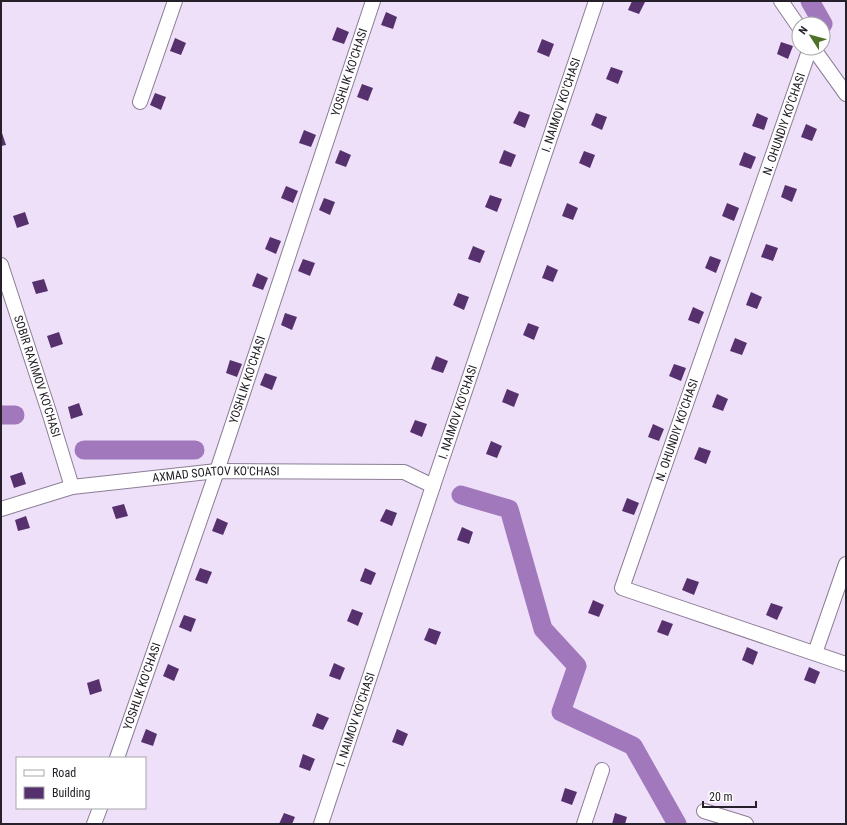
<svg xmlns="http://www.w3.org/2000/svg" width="847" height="825" font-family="'Roboto Condensed',sans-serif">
  <rect width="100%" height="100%" fill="#efe0fa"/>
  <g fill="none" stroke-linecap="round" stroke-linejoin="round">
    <g stroke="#a078bb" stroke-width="19">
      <path d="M810,1L823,24"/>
      <path d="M1,415H15"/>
      <path d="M84,450H195"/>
      <path d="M461,495L509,509L543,629L577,666L561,712L633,746L677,824"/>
    </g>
  </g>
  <g fill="#57316e">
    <path d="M632,1L645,2L639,14L628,10Z"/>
    <path d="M386,12L397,17L393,29L381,25Z"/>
    <path d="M337,27L349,32L344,44L332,40Z"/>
    <path d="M175,38L186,43L181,55L170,51Z"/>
    <path d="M542,39L554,44L549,57L537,52Z"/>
    <path d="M781,42L793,46L788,59L777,54Z"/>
    <path d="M611,67L623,71L618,84L606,79Z"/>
    <path d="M362,84L373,88L368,101L357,97Z"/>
    <path d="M155,93L166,97L161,110L150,105Z"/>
    <path d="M519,111L530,115L525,128L513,123Z"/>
    <path d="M596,113L607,117L602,130L591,125Z"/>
    <path d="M757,113L768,118L764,130L752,126Z"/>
    <path d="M806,124L817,129L812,141L801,137Z"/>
    <path d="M304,130L316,135L311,147L299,143Z"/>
    <path d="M1,133H2L6,145L1,146Z"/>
    <path d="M340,150L351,155L346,167L335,163Z"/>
    <path d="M504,150L516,155L511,167L499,163Z"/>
    <path d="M584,151L595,155L590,168L579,163Z"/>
    <path d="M744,152L756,157L751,169L739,165Z"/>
    <path d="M785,185L797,189L792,202L781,197Z"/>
    <path d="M286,186L298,191L293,203L281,198Z"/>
    <path d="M490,195L502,199L497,212L485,207Z"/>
    <path d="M324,198L335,202L330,215L319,210Z"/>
    <path d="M567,203L578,208L573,220L562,216Z"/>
    <path d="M727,203L739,208L734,221L722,216Z"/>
    <path d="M25,212L29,224L17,228L13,216Z"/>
    <path d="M270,237L281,241L276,254L265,249Z"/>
    <path d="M766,244L778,248L773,261L761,257Z"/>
    <path d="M473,246L485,251L480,263L468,259Z"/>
    <path d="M710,256L721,260L716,273L705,268Z"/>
    <path d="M303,259L315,263L310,276L298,271Z"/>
    <path d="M547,265L558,270L553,282L542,278Z"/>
    <path d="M257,273L268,278L263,290L252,286Z"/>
    <path d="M44,279L48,291L36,294L32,282Z"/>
    <path d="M751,292L762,297L757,309L746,305Z"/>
    <path d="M458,293L469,297L464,310L453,305Z"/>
    <path d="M693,307L704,312L699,324L688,320Z"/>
    <path d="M285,313L297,317L292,330L281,325Z"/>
    <path d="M528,323L539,327L534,340L523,335Z"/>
    <path d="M59,332L63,344L51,348L47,336Z"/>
    <path d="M735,338L747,343L742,355L730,351Z"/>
    <path d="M436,356L448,361L443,373L431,369Z"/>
    <path d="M230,360L242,364L237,377L226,373Z"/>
    <path d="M674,364L686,368L681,381L669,376Z"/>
    <path d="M265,373L277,377L272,390L260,385Z"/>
    <path d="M507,389L519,394L514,407L502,402Z"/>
    <path d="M717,394L728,399L723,411L712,407Z"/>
    <path d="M79,403L83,415L71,419L68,407Z"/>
    <path d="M415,420L427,424L422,437L410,432Z"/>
    <path d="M653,424L664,429L659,441L648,437Z"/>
    <path d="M491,441L502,446L497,458L486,454Z"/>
    <path d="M699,447L711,451L706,464L694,459Z"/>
    <path d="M22,472L26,484L14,488L10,476Z"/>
    <path d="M627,498L639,503L634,515L622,511Z"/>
    <path d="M124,504L128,516L116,519L112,507Z"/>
    <path d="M386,509L397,513L392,526L380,521Z"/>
    <path d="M26,516L30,528L18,531L15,520Z"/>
    <path d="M217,518L228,523L223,535L212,531Z"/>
    <path d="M462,527L473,532L469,544L457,540Z"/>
    <path d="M200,568L212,572L207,584L195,580Z"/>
    <path d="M365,568L376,573L371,585L360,581Z"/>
    <path d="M687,578L699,582L694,595L682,590Z"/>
    <path d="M593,600L604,605L599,617L588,613Z"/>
    <path d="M771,603L783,607L777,620L766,615Z"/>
    <path d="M352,609L363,613L358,626L347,621Z"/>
    <path d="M184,615L196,619L191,632L179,627Z"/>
    <path d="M662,620L673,624L668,636L657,632Z"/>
    <path d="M429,628L441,632L436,645L424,640Z"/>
    <path d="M747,647L758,652L753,665L742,660Z"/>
    <path d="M334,663L345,668L340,680L329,676Z"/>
    <path d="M168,664L179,669L174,681L163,676Z"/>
    <path d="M809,667L820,672L815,684L804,680Z"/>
    <path d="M99,679L102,691L90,695L87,683Z"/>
    <path d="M317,713L329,718L323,730L312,726Z"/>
    <path d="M146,729L157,734L153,746L141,742Z"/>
    <path d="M397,729L408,734L403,746L392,742Z"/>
    <path d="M303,754L315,759L310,771L299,767Z"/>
    <path d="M565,788L577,792L572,805L561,801Z"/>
    <path d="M284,813L295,817L292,824H279Z"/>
    <path d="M615,813L627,817L625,824H612Z"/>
  </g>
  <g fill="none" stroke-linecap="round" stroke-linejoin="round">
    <defs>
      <g id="minor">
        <path d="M781,1L799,27"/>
        <path d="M810,48L622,588L846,664"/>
        <path d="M813,48L846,94"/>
        <path d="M140,102L175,1"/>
        <path id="s1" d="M1,265L50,415L72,487"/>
        <path id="s2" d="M1,509L72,487L217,471L404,472L433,486"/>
        <path d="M815,653L846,564"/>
        <path id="s3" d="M117,758L217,471L373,1"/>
        <path d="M704,811L746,824"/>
        <path d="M94,824L100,808"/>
        <path id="s4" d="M321,824L433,486L596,1"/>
        <path d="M584,824L602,770"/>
      </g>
    </defs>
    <use href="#minor" stroke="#8b7e95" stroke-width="16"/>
    <use href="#minor" stroke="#fff" stroke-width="14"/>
  </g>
  <g text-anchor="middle" stroke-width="4" stroke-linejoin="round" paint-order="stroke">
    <g font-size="12" fill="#252029" stroke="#fff">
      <text dy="4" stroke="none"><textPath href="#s3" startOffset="724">YOSHLIK KO'CHASI</textPath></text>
      <text dy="4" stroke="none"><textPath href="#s4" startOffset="758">I. NAIMOV KO'CHASI</textPath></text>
      <text transform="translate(784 124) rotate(-71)" y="4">N. OHUNDIY KO'CHASI</text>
      <text dy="4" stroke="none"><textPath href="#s1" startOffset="117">SOBIR RAXIMOV KO'CHASI</textPath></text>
      <text dy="4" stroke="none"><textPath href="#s3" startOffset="400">YOSHLIK KO'CHASI</textPath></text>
      <text dy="4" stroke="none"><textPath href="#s4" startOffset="434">I. NAIMOV KO'CHASI</textPath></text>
      <text transform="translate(677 430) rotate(-71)" y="4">N. OHUNDIY KO'CHASI</text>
      <text dy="4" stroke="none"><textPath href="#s2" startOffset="219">AXMAD SOATOV KO'CHASI</textPath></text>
      <text dy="4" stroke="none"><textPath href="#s3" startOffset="76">YOSHLIK KO'CHASI</textPath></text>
      <text dy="4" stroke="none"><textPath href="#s4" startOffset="110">I. NAIMOV KO'CHASI</textPath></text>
    </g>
  </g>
  <rect width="847" height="825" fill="none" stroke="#252029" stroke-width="4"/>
  <rect x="16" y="757" width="130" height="52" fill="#ffffff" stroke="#a8a6a9"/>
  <rect x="24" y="770" width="20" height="6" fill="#ffffff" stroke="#a8a6a9"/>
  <text x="52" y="777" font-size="12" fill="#252029">Road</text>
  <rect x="24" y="787" width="20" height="12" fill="#57316e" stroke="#a8a6a9"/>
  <text x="52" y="797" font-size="12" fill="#252029">Building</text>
  <g transform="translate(811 36) rotate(306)"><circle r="19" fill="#ffffff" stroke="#a8a6a9"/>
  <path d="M0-3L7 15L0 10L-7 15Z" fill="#4f722a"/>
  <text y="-6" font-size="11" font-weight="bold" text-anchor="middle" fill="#252029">N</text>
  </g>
  <path d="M703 801v6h53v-6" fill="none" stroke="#252029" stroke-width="2"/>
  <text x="709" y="801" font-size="12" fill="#252029" stroke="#ffffff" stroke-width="3" paint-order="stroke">20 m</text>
</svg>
